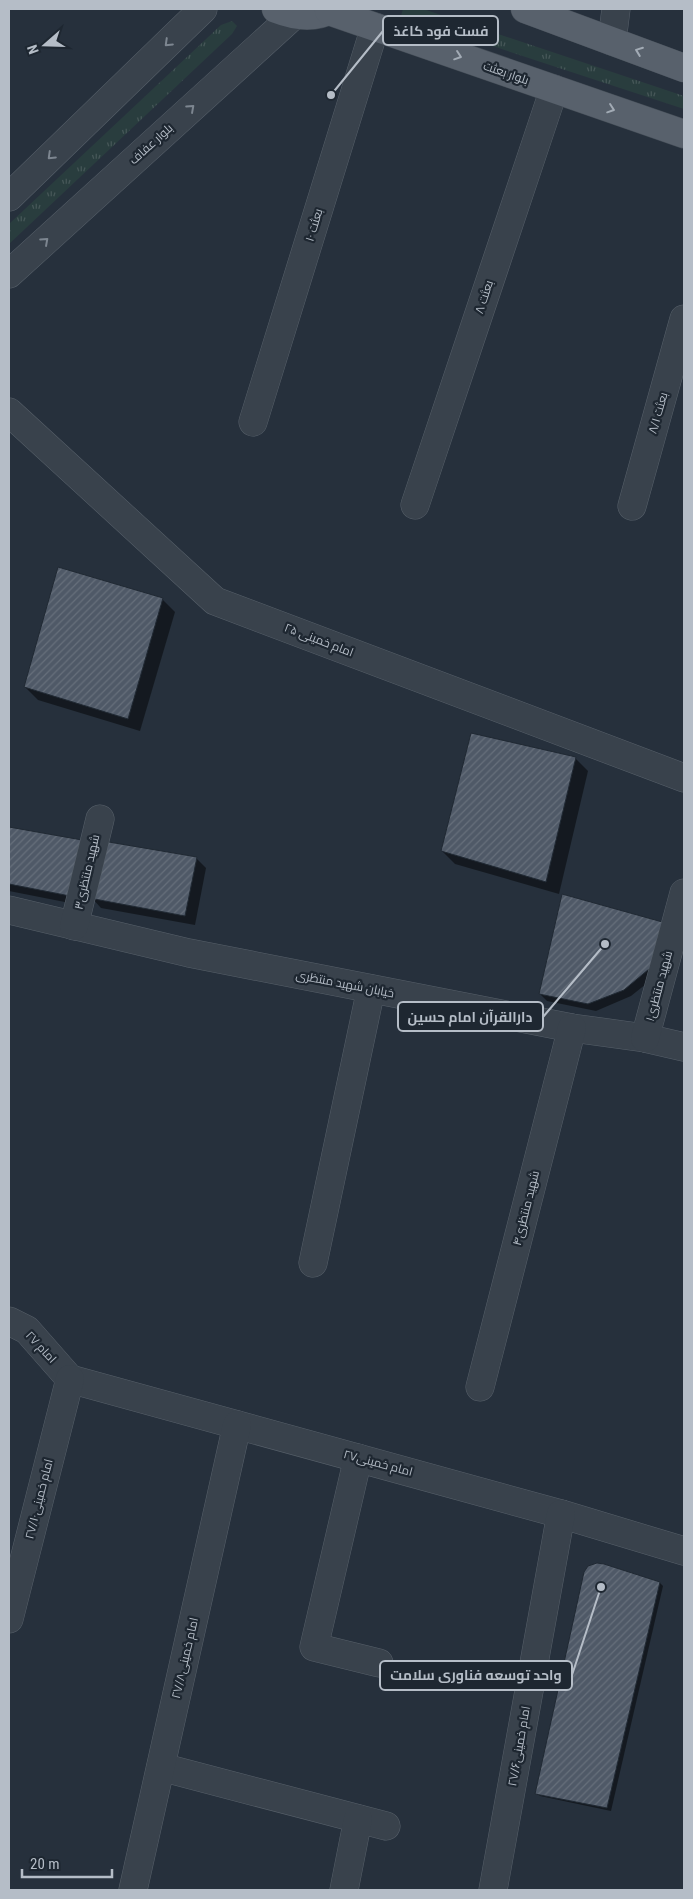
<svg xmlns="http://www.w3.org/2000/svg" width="693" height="1899" font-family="'Roboto Condensed',Cairo,sans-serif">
  <defs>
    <pattern id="grass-tufts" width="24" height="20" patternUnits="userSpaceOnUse" patternTransform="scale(1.25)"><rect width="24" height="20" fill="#293d3e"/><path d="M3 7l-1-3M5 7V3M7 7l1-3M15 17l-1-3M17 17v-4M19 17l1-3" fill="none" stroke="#465758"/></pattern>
    <pattern id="building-hatch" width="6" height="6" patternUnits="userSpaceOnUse" patternTransform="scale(1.25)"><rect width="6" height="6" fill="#4f5967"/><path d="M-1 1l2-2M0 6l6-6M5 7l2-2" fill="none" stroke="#666f7b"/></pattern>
  </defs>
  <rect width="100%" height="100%" fill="#26303c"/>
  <g fill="url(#grass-tufts)">
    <path d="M403,9H423L684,96V109L401,16Z"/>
    <path d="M232,21L237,26L232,34L9,244V224L221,25Z"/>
  </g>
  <g fill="#0007">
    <path d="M162,599L175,612L140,731L38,700L25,687Z"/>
    <path d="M575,758L588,771L559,894L455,864L442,851Z"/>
    <path d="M9,829L81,842L80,905L9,891Z"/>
    <path d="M196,858L206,868L195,925L101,908L91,897Z"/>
    <path d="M563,896L661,972L631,996L596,1011L547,1001L540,994Z"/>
    <path d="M660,1583L663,1586L611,1811L540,1796L537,1793Z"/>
  </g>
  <g fill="url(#building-hatch)" stroke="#202933">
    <path d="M58,567L163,598L128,719L24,687Z"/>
    <path d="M471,733L576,757L546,882L441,851Z"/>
    <path d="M9,827L82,840L70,896L9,884Z"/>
    <path d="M103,841L197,857L185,916L89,898Z"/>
    <path d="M562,894L666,923L655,964L624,990L588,1004L539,994Z"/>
    <path d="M597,1563L604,1564L660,1582L607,1808L535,1794L584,1572L588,1566Z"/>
  </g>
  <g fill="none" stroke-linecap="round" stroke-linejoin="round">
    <defs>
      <g id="minor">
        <path d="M612,41L616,9"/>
        <path d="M9,197L203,9"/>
        <path d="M9,274L294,15"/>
        <path d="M9,412L215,601L684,778"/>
        <path d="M253,422L375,27"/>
        <path d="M415,505L554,89"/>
        <path d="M632,506L684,319"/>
        <path d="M9,910L189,953L572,1028L645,1038L684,1047"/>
        <path d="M74,926L100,819"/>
        <path d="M645,1038L684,893"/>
        <path d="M313,1263L371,989"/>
        <path d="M9,1321L27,1330L70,1379"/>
        <path d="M70,1379L561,1514L684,1551"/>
        <path d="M480,1387L572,1028"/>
        <path d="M358,1458L314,1647L379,1663"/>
        <path d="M9,1619L70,1379"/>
        <path d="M161,1767L386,1826"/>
        <path d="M133,1890L237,1425"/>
        <path d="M344,1890L358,1819"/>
        <path d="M493,1890L561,1514"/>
      </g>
      <g id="major">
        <path d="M276,9C294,16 315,19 332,9"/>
        <path d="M525,9L684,68"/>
        <path d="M329,11L684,134"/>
      </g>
    </defs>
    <use href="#minor" stroke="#57606a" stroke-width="29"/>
    <use href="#major" stroke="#424b55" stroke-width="29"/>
    <use href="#minor" stroke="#39424c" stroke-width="28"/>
    <use href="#major" stroke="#58616c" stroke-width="28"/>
  </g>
  <defs><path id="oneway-chevron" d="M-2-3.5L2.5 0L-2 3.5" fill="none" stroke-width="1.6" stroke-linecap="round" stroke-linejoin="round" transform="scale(1.25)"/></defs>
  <g stroke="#7d8690">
    <use href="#oneway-chevron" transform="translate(168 43) rotate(136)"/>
    <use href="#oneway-chevron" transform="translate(191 108) rotate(-42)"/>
    <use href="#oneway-chevron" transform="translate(51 156) rotate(136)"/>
    <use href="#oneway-chevron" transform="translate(45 241) rotate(-42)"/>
  </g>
  <g stroke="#a2abb5">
    <use href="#oneway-chevron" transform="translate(639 51) rotate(-159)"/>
    <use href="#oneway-chevron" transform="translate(458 56) rotate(19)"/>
    <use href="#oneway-chevron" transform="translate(611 109) rotate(19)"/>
  </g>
  <g text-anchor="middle" stroke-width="4.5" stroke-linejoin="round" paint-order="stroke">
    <g font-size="12" fill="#b5bdc7" stroke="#1e2731">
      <text transform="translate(506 73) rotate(19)" y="4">بلوار بعثت</text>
      <text transform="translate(151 144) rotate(-42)" y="4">بلوار عفاف</text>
      <text transform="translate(314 225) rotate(-73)" y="4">بعثت ۱۰</text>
      <text transform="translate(484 297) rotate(-72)" y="4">بعثت ۸</text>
      <text transform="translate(658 413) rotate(-74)" y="4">بعثت ۸/۱</text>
      <text transform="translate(319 640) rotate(21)" y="4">امام خمینی ۲۵</text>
      <text transform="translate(87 872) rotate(-77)" y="4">شهید منتظری۳</text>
      <text transform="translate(345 984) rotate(11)" y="4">خیابان شهید منتظری</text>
      <text transform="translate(659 986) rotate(-75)" y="4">شهید منتظری۱</text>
      <text transform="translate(526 1208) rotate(-76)" y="4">شهید منتظری۴</text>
      <text transform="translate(41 1347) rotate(47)" y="4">امام ۲۷</text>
      <text transform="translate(378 1463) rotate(15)" y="4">امام خمینی۲۷</text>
      <text transform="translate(39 1499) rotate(-76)" y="4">امام خمینی۲۷/۱۰</text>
      <text transform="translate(185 1658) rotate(-77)" y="4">امام خمینی۲۷/۸</text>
      <text transform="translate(519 1746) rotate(-80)" y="4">امام خمینی۲۷/۶</text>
    </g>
  </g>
  <path fill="none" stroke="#b5bdc7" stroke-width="2" d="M331 95L383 31M605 944L543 1017M601 1587L572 1675"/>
  <g fill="#b5bdc7" stroke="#1e2731" stroke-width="2">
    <circle cx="331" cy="95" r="5"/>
    <circle cx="605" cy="944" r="5"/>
    <circle cx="601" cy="1587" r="5"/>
  </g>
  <g fill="#1e2731" stroke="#b5bdc7" stroke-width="2">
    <rect x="383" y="16" width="115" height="29" rx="5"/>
    <rect x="398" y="1002" width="145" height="29" rx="5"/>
    <rect x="380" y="1661" width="192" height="29" rx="5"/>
  </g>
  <g font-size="14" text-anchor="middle" font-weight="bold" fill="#b5bdc7">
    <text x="441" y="36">فست فود کاغذ</text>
    <text x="470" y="1022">دارالقرآن امام حسین</text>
    <text x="476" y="1680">واحد توسعه فناوری سلامت</text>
  </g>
  <rect width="693" height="1899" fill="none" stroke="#b5bdc7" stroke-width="20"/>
  <g transform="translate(45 45) rotate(250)" stroke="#1e2731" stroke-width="4" paint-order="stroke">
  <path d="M0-4L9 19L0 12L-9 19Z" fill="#b5bdc7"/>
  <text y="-8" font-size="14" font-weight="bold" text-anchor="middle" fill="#b5bdc7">N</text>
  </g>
  <path d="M22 1869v8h90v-8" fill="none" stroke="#b5bdc7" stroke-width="2.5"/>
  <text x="30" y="1869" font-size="15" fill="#b5bdc7" stroke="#1e2731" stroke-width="4" paint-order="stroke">20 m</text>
</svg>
